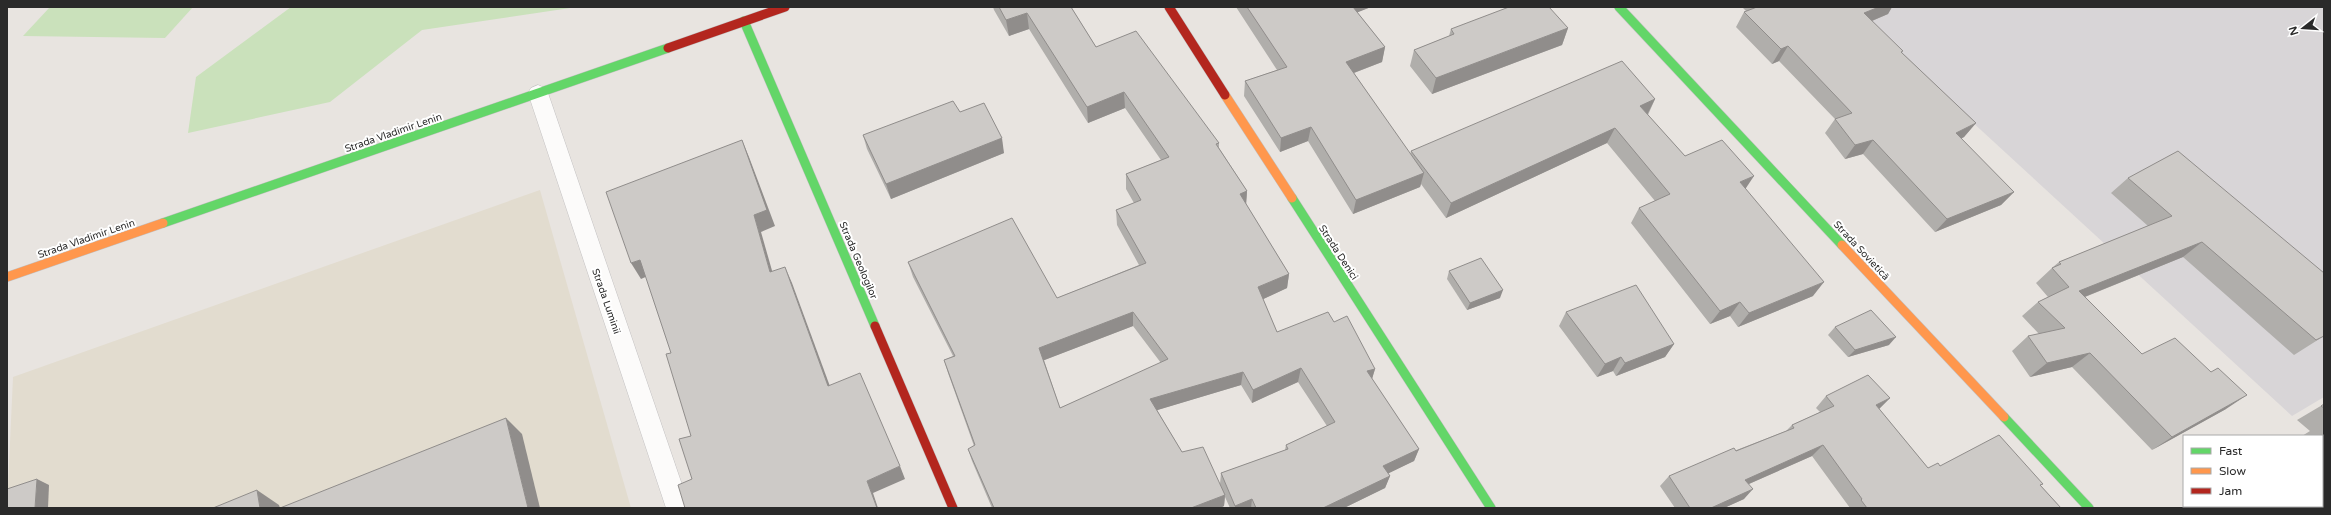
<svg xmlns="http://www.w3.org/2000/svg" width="2331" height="515" font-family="'Varela Round',sans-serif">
  <rect width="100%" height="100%" fill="#e8e4e0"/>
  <path fill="#d8d5d7" d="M1847,7H2324V397L2292,416Z"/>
  <path fill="#e2dccf" d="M540,190L631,508H7L13,377Z"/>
  <g fill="#cae1bb">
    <path d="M50,7H193L165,38L23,36Z"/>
    <path d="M291,7H577L422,30L330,102L188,133L196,77Z"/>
  </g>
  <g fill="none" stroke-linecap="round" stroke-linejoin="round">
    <defs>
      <path id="street" d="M538,85L545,88L548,93L690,508H666L528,93L531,88Z"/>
      <g id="fast">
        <path d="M1619,7L1842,245"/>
        <path d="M744,21L875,326"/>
        <path d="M1292,198L1491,508"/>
        <path d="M163,223L668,48"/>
        <path d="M2004,417L2089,508"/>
      </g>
      <g id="slow">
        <path d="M1225,95L1292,198"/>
        <path d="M1842,245L2004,417"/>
        <path d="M7,277L163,223"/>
      </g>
      <g id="jam">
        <path d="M1169,7L1225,95"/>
        <path d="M668,48L785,7"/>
        <path d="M875,326L953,508"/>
      </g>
    </defs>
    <use href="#street" stroke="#c2c0c1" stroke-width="1"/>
    <use href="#fast" stroke="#c2c0c1" stroke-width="10"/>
    <use href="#slow" stroke="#c2c0c1" stroke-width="10"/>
    <use href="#jam" stroke="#c2c0c1" stroke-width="10"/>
    <use href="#street" fill="#fcfbfa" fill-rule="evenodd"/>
    <use href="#fast" stroke="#63d668" stroke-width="9"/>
    <use href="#slow" stroke="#ff974d" stroke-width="9"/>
    <use href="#jam" stroke="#b3261e" stroke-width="9"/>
  </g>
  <g fill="#b0aeab" fill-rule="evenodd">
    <path d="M993,7H1071L1096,47L1219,143V148L1247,191L1246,204L1289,274L1287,288L1263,299L1277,332L1334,322L1375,369L1372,379L1419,449L1414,461L1388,473L1390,476L1385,488L1344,508H1230L1225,497L1224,506L1220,508H992L972,461L968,449L974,446L948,373L944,360L953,356L913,277L908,262L1057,298L1139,265L1117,225L1116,210L1134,203L1126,189V174L1161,160L1125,108L1088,123L1029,29L1009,36L994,10ZM1133,326L1161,363L1060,408L1044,360ZM1298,382L1327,426L1286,445L1285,450L1221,473L1220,484L1182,452L1157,410L1241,385L1252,403Z"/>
    <path d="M1236,7H1371L1357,12L1385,47L1382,62L1354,73L1410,155L1411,151L1655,99L1648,115L1685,156L1746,189L1813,296L1738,327L1730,316L1710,324L1631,223L1639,208L1655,201L1607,143L1446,218L1421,184L1420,187L1353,214L1308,141L1280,152L1244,96L1245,81L1277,70Z"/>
    <path d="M1742,7H1892L1888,14L1872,21L1901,52L1976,123L1964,137L1961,139L2014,192L2001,205L1935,232L1863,154L1845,159L1825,133L1835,119L1779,61L1772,64L1736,27L1744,12L1746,11Z"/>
    <path d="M1568,28L1562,45L1432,94L1410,66L1414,50L1449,36L1451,29Z"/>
    <path d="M960,112L1004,153L891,199L867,149L863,135Z"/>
    <path d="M2128,178L2324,336L2294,355L2183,257L2085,297L2142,354L2226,409L2152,450L2072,367L2030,377L2012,351L2028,336L2039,334L2022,316L2038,302L2048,297L2036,283L2052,268L2053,267L2059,262L2148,226L2111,193Z"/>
    <path d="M1449,271L1500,298L1467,310L1447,279Z"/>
    <path d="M1566,312L1674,344L1665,357L1616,376L1613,371L1597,377L1559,326Z"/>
    <path d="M1835,327L1889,345L1848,357L1828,335Z"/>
    <path d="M1826,396L1890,398L1879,409L1928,468L1940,466L2043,484L2040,485L2061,508H1850L1812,456L1749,484L1744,499L1724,508H1675L1660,486L1669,476L1786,431L1792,425L1820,412L1816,408Z"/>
    <path d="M2324,404V459L2322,457V436H2302L2310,431L2297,420Z"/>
    <path d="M2324,479V508H2294L2292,506H2322V480Z"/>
  </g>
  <g fill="#908d8b">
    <path d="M1348,7H1371L1346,17Z"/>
    <path d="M1879,7H1892L1888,14L1855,28L1864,13Z"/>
    <path d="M1027,13L1029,29L1009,36L1006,20Z"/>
    <path d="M1568,28L1562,45L1432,94L1436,78Z"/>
    <path d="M1788,46L1779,61L1772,64L1781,49Z"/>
    <path d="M1385,47L1382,62L1343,77L1346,62Z"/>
    <path d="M1124,92L1125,108L1088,123L1087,107Z"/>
    <path d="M1655,99L1647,115L1640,106Z"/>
    <path d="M1976,123L1964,137L1944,147L1956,133Z"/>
    <path d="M1311,127L1308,141L1280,152L1281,138Z"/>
    <path d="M1615,128L1607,143L1446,218L1451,203Z"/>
    <path d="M1002,138L1004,153L891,199L886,184Z"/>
    <path d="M742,140L749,157L775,226L761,232L777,288L770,272L754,215Z"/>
    <path d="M1873,140L1863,154L1845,159L1855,145Z"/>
    <path d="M1424,173L1420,187L1353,214L1356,200Z"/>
    <path d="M1754,176L1744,191L1740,182Z"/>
    <path d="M1247,191L1246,206L1240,194Z"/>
    <path d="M2014,192L2001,205L1935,232L1947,219Z"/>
    <path d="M2202,242L2183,257L2062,306L2079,291Z"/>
    <path d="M640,260L650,275L641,279L631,263Z"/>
    <path d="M785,267L792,283L835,400L828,386Z"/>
    <path d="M1289,274L1287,288L1257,302L1258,287Z"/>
    <path d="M1824,282L1813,296L1738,327L1749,313Z"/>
    <path d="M1503,290L1500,298L1467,310L1470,303Z"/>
    <path d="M1740,302L1730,316L1710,324L1720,311Z"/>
    <path d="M1133,312V326L1042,361L1039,348Z"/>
    <path d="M1896,337L1889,345L1848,357L1855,350Z"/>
    <path d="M1674,344L1665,357L1616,376L1625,363Z"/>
    <path d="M2090,353L2072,367L2030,377L2047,363Z"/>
    <path d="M1621,357L1613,371L1597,377L1605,364Z"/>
    <path d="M1301,368L1298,382L1252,403L1253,390Z"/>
    <path d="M1375,369L1371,382L1367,371Z"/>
    <path d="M1243,372L1241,385L1151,412L1150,399Z"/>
    <path d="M2247,395L2226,409L2152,450L2172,437Z"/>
    <path d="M1890,398L1878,410L1876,405Z"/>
    <path d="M506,418L522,434L540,508H528Z"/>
    <path d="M1823,445L1812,456L1735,490L1745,480Z"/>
    <path d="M1419,449L1414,461L1379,478L1383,466Z"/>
    <path d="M900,466L905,479L873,493L878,508H877L867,481Z"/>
    <path d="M1390,476L1385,488L1344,508H1323Z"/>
    <path d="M37,479L49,485L48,508H35Z"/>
    <path d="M1753,489L1744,499L1724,508H1711Z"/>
    <path d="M257,490L279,505L280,508H260Z"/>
    <path d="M1225,495L1224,506L1220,508H1191Z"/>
    <path d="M1252,499L1251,508H1235V506Z"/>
  </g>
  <g fill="#cdcac7" stroke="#908d8b" fill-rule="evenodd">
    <path d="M999,7H1071L1096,47L1136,31L1219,143L1216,144L1247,191L1240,194L1289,274L1258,287L1277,332L1328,312L1334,322L1347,316L1375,369L1367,371L1419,449L1383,466L1390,476L1323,508H1256L1252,499L1235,506L1221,473L1288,449L1286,445L1335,422L1301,368L1253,390L1243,372L1150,399L1182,452L1203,447L1225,495L1191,508H994L968,449L975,445L944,360L955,356L908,262L1012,218L1057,298L1146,263L1116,210L1141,200L1126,174L1169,157L1124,92L1087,107L1027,13L1006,20ZM1133,312L1168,359L1060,408L1039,348Z"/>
    <path d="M1247,7H1353L1385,47L1346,62L1424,173L1356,200L1311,127L1281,138L1245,81L1287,67Z"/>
    <path d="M1509,7H1549L1568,28L1436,78L1414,50L1454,34L1451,29Z"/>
    <path d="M1757,7H1879L1864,13L1903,51L1901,52L1976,123L1956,133L2014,192L1947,219L1873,140L1855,145L1835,119L1852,113L1788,46L1781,49L1744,12Z"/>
    <path d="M1622,61L1655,99L1640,106L1685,156L1722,140L1754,176L1740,182L1824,282L1749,313L1740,302L1720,311L1639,208L1670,194L1615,128L1451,203L1411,151Z"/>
    <path d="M953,101L960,112L984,103L1002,138L886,184L863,135Z"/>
    <path d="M742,140L767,210L754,215L770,272L785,267L828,386L860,373L900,466L867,481L877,508H685L678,485L692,479L679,439L691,436L666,354L671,353L640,260L631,263L606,192Z"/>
    <path d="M2178,151L2324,273V336L2316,340L2202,242L2079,291L2142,354L2175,338L2211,372L2218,368L2247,395L2172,437L2090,353L2047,363L2028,336L2065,328L2038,302L2069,287L2052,268L2061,264L2059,262L2172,216L2128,178Z"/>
    <path d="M1481,258L1503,290L1470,303L1449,271Z"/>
    <path d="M1636,285L1674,344L1625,363L1621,357L1605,364L1566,312Z"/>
    <path d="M1871,310L1896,337L1855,350L1835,327Z"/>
    <path d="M1868,375L1890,398L1876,405L1928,468L1938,463L1940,466L1999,435L2043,484L2040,485L2061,508H1867L1861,500L1862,499L1823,445L1745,480L1753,489L1711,508H1690L1669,476L1734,448L1736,451L1794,428L1792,425L1834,406L1826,396Z"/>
    <path d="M2324,404V408L2321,406Z"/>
    <path d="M506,418L528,508H280Z"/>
    <path d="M37,479L35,508H7V489Z"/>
    <path d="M2324,479V501L2322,499V480Z"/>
    <path d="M257,490L260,508H213Z"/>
    <path d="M2324,506V508H2319Z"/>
  </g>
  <g text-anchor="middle" stroke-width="4" stroke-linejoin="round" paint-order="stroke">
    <g font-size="10" fill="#2a2a2a" stroke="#fff">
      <text transform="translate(393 132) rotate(-19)" y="4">Strada Vladimir Lenin</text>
      <text transform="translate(86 238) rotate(-19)" y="4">Strada Vladimir Lenin</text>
      <text transform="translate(1862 250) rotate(47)" y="4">Strada Sovietică</text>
      <text transform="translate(1339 252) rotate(57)" y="4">Strada Denici</text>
      <text transform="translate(859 260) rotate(67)" y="4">Strada Geologilor</text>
      <text transform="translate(607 301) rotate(71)" y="4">Strada Luminii</text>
    </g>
  </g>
  <rect width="2331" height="515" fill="none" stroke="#2a2a2a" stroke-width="16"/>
  <rect x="2183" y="435" width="140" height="72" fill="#ffffff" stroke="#aaaaaa"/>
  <rect x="2191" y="448" width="20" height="6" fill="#63d668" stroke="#aaaaaa"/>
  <text x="2219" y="455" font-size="12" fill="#2a2a2a">Fast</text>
  <rect x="2191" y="468" width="20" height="6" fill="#ff974d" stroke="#aaaaaa"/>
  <text x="2219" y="475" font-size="12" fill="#2a2a2a">Slow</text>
  <rect x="2191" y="488" width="20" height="6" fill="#b3261e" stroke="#aaaaaa"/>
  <text x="2219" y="495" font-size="12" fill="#2a2a2a">Jam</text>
  <g transform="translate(2303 28) rotate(253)" stroke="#ffffff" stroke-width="3" paint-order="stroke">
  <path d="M0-3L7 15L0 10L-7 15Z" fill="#2a2a2a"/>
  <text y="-6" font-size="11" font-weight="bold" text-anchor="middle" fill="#2a2a2a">N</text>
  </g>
</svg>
